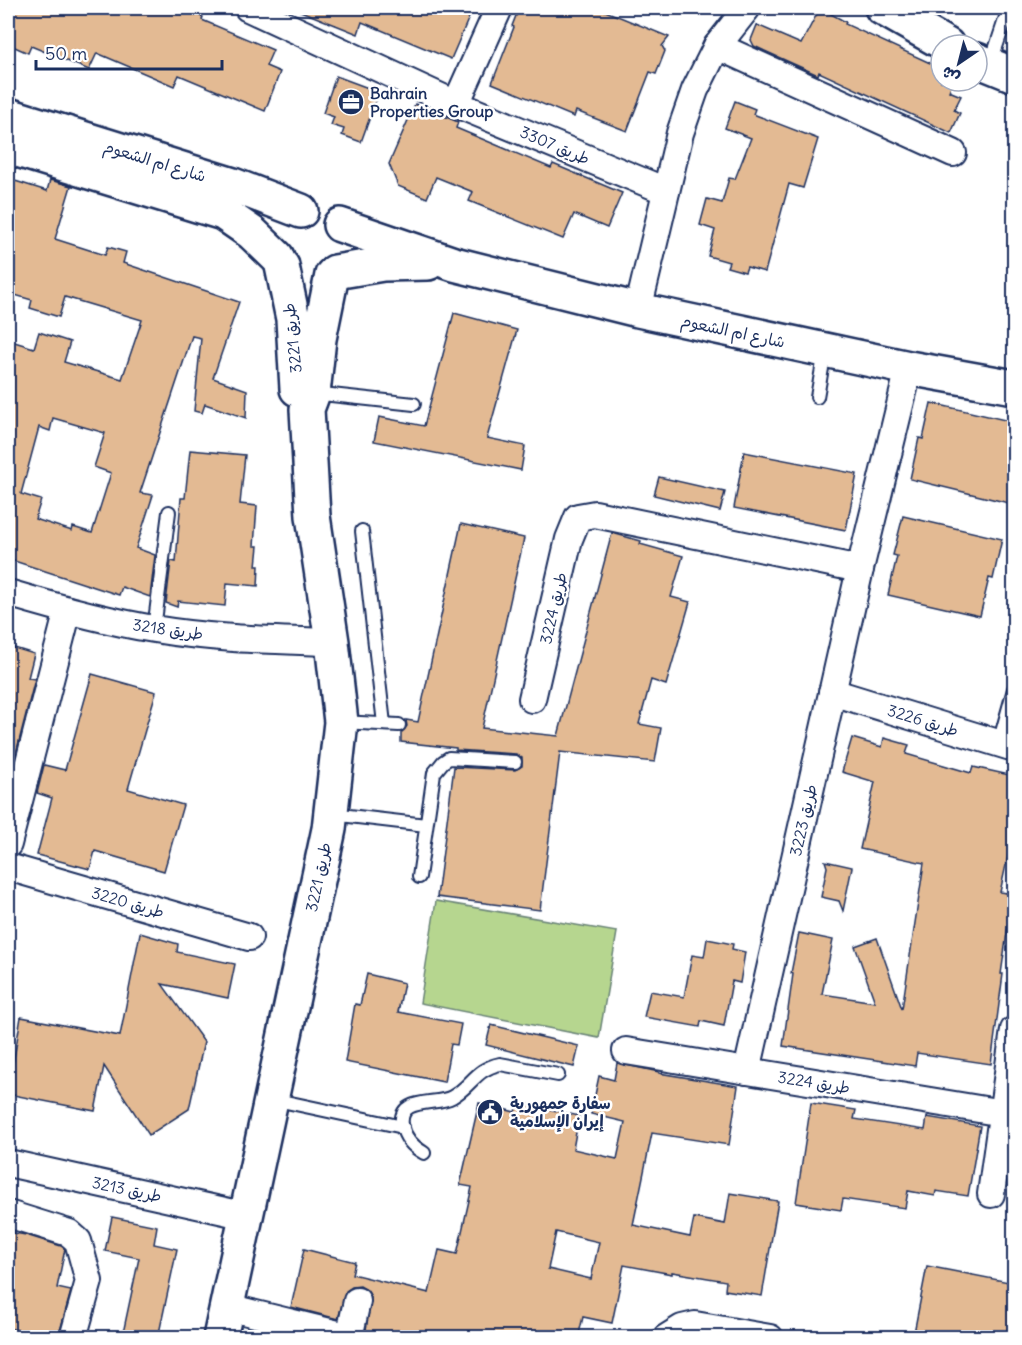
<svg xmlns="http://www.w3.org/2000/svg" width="1022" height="1345" font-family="Delius,'Playpen Sans Arabic',sans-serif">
  <rect width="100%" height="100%" fill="#fff"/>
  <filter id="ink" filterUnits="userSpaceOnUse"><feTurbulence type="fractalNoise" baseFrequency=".0167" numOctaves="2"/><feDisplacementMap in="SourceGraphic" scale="12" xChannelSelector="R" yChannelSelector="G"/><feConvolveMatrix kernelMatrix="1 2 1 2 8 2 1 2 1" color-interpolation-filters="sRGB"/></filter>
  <g filter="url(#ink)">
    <path fill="#b6d68f" stroke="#688276" stroke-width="1.5" d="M436,901L617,932L599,1038L420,1003Z"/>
    <g fill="#e3ba93" stroke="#1b2f5e" stroke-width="1.5" fill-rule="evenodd">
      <path d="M8,8H180L203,17L202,20L273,50L266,66L280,72L265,111L179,75L174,86L97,53L89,70L31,46L28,53L8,44Z"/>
      <path d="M293,8H473L451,59L362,22L358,34Z"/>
      <path d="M519,8H598L669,37L662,46L665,51L656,74L650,72L627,131L576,111L574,117L492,83L514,27L512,26Z"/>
      <path d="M820,8L846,22L845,24L941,68V81H953L949,91L961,96L954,110L960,113L951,133L819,72L818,75L754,46L751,40L757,25L801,44Z"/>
      <path d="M336,76L379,92L361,142L342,135L344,129L331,125L334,117L323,113Z"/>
      <path d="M735,101L755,109L753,114L818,139L803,188L789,184L765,272L747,267L745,272L727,267L729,262L708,256L715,230L700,225L707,199L722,203L729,178L735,179L751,138L725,128Z"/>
      <path d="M415,104L458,122L456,128L551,168L553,164L622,193L607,228L574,214L563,239L469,201L473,192L436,177L427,198L398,186L389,164Z"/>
      <path d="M12,180L47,191L50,180L71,186L55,239L105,255L108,247L126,252L123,263L239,302L213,378L247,390L246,418L205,404L202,413L194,411L201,338L192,336L140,493L153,495L136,548L155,555L150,597L122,587L119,595L8,559V340L34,348L39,332L70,342L64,362L122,379L142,320L65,297L59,317L30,308L32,300L8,293V197ZM53,418L105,433L94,467L111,473L92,533L73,527L72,531L35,519L41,500L21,494L39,427L50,431Z"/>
      <path d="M454,313L517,330L487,438L525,446L521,470L374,441L379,417L424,426Z"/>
      <path d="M931,403L1014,422V481L1009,503L910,479L919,438L923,439Z"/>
      <path d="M190,450L245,455L240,504L257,506L254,546H258L256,566H259L258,586L227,583L225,606L178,601L177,607L166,603L171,561L176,562L181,498H185Z"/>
      <path d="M744,452L857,474L846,530L734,508Z"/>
      <path d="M659,477L725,492L720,511L654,495Z"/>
      <path d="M903,516L1002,539L993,579L989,578L980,616L888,595L897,556L893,555Z"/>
      <path d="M461,524L524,538L482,728L558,736L612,533L641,541L640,544L683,556L671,597L690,602L666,685L651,680L639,724L661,728L655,762L560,752L540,910L437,897L454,767L515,770L522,766V758L516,754L456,750V748L401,742V733L407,726L406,720L418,722Z"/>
      <path d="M8,646L34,654L28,678L35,679L8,784Z"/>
      <path d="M92,674L156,692L128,789L183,805L164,871L95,851L90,869L37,855L52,798L37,793L44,765L65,770Z"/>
      <path d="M852,738L882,747L884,738L909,745L906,754L971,773L973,767L1014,776V829L1000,892L1014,894V900L1011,926H1008L1001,974H1003L991,1064L917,1053L915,1066L783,1046L793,974L791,973L799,933L833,940L822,994L875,1002L855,946L877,938L902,1009L924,863L860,849L875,782L842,772Z"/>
      <path d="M825,861L852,867L843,911L839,901L821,897L827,867Z"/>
      <path d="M140,933L178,944L177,952L235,964L228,998L162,984L204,1042L189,1109L149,1135L104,1066L95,1111L8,1094L21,1017L120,1036Z"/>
      <path d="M707,939L733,944L732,949L745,952L740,983L732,981L724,1026L701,1021L700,1027L644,1017L650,991L684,997L692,955L704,957Z"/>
      <path d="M367,974L404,983L398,1012L461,1024L457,1045L451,1044L444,1082L345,1062L355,1004L360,1005Z"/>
      <path d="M491,1025L579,1046L574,1067L486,1045Z"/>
      <path d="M617,1063L659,1072V1073L738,1086L729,1145L652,1133L633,1225L690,1237L694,1218L725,1224L730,1193L778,1201L762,1296L725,1290L726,1281L672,1272V1274L624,1265L612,1323L583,1317L578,1338H369L366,1330L371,1297L367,1290L360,1286L352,1287L346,1291L338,1319L291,1307L304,1249L355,1262L352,1274L429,1293L439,1250L457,1254L472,1187L460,1185L479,1103L515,1112L518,1102L579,1116L573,1149L617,1159L625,1122L591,1114L599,1076L614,1080ZM556,1232L599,1242L591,1279L548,1269Z"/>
      <path d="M811,1103L856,1110L854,1119L925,1130L927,1117L980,1126L968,1196L936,1191L935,1196L908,1191L905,1208L843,1199L841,1210L796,1203Z"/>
      <path d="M112,1217L157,1226L154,1244L177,1249L158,1338H122L139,1258L105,1251Z"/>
      <path d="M8,1232L26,1235L61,1246L65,1249L57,1288L71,1291L58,1338L8,1328Z"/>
      <path d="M927,1266L1014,1283V1338H913Z"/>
    </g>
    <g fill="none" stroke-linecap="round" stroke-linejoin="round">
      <defs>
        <g id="lane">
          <path d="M990,65L1009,8"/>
          <path d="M313,393L414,404"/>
          <path d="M817,397L825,351"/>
          <path d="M362,531L384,724"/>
          <path d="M154,629L169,512"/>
          <path d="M341,722L399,725"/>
          <path d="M999,743L1014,689"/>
          <path d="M332,814L426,825"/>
          <path d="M419,877L434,773L443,762L449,758L515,762"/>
          <path d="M272,1099L403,1127"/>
          <path d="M424,1153C413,1147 405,1139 402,1125C398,1096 436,1106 452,1097C472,1086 475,1069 500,1064L558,1075"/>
        </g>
        <g id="street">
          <path d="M248,8L456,104L666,191"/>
          <path d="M717,46L953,153"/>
          <path d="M456,104L499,8"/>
          <path d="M638,310L680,133L695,90L717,46L747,8"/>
          <path d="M8,593C55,607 105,621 154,629C212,639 273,640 332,642"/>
          <path d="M832,692L1014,748"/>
          <path d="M532,699L569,539L578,517L595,514L860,569"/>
          <path d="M8,844L68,610"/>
          <path d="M8,867L249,937"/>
          <path d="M626,1051L1003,1113"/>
          <path d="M747,1071L860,569L909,368"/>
          <path d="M8,1163L247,1216"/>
          <path d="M991,1194L1014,1030"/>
          <path d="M8,1214L69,1233L78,1241L89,1281L73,1338"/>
          <path d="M227,1307L354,1338"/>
          <path d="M349,1338L357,1301"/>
          <path d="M666,1338L682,1328L695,1325L770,1338"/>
        </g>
        <g id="secondary">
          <path d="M882,8L947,45"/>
          <path d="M977,60L1014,75"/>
          <path d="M8,115L233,185L301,211"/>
          <path d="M8,147L223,213L252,233L277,257"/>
          <path d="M340,225L454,264L638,310L909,368L1014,387"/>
          <path d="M282,266L293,319L297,389"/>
          <path d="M335,272L383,264L428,263"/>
          <path d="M220,1338L329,829L341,722L332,642L313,516L307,409L313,393L319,339L332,275"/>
        </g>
      </defs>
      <use href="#lane" stroke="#1b2f5e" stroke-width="16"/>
      <use href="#street" stroke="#1b2f5e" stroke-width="30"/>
      <use href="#secondary" stroke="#1b2f5e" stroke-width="38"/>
      <use href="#lane" stroke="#fff" stroke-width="12"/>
      <use href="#street" stroke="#fff" stroke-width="26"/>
      <use href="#secondary" stroke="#fff" stroke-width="33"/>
    </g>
  </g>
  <defs>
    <symbol id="office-disc" viewBox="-11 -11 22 22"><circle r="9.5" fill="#1b2f5e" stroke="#fff"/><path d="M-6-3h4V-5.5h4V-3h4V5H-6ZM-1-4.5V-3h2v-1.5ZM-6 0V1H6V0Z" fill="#fff"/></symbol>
    <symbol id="civic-disc" viewBox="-11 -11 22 22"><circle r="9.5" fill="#1b2f5e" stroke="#fff"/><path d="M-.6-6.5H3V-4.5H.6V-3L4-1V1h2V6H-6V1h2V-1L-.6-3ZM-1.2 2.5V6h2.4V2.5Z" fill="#fff"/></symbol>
  </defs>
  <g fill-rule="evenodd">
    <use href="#office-disc" x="336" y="87" width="30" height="30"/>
    <use href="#civic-disc" x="475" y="1097" width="30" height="30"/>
  </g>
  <g text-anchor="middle" stroke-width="5" stroke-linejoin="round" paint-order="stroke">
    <g font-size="16" font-weight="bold" fill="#1b2f5e" stroke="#fff" text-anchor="start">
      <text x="370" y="99">Bahrain<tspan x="370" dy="18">Properties Group</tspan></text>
      <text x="510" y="1109">سفارة جمهورية<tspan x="510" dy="18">إيران الإسلامية</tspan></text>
    </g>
    <g font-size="16" fill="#1b2f5e" stroke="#fff">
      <text transform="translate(555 145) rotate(23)" y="6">طريق 3307</text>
      <text transform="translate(155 161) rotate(17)" y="6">شارع ام الشعوم</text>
      <text transform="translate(733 331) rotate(12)" y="6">شارع ام الشعوم</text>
      <text transform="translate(292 338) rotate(-96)" y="6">طريق 3221</text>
      <text transform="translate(553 608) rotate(-77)" y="6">طريق 3224</text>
      <text transform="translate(168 629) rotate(8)" y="6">طريق 3218</text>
      <text transform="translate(923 720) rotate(17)" y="6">طريق 3226</text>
      <text transform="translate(803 820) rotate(-77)" y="6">طريق 3223</text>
      <text transform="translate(318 877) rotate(-78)" y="6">طريق 3221</text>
      <text transform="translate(128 902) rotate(16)" y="6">طريق 3220</text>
      <text transform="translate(814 1082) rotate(9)" y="6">طريق 3224</text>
      <text transform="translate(127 1189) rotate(12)" y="6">طريق 3213</text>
    </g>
  </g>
  <rect width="1022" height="1345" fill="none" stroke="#fff" stroke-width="30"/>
  <rect x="15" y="15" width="992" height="1315" fill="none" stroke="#1b2f5e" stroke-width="2" filter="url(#ink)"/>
  <g transform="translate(959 63) rotate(215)"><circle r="28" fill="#ffffff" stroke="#a4acbf" stroke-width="1.5"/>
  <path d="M0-4.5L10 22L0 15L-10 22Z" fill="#1b2f5e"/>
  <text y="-9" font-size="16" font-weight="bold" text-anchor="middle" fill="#1b2f5e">ش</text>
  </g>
  <path d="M36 60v9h186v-9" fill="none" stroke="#1b2f5e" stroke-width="3"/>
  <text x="45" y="60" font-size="18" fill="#1b2f5e" stroke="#ffffff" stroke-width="4.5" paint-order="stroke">50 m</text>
</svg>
